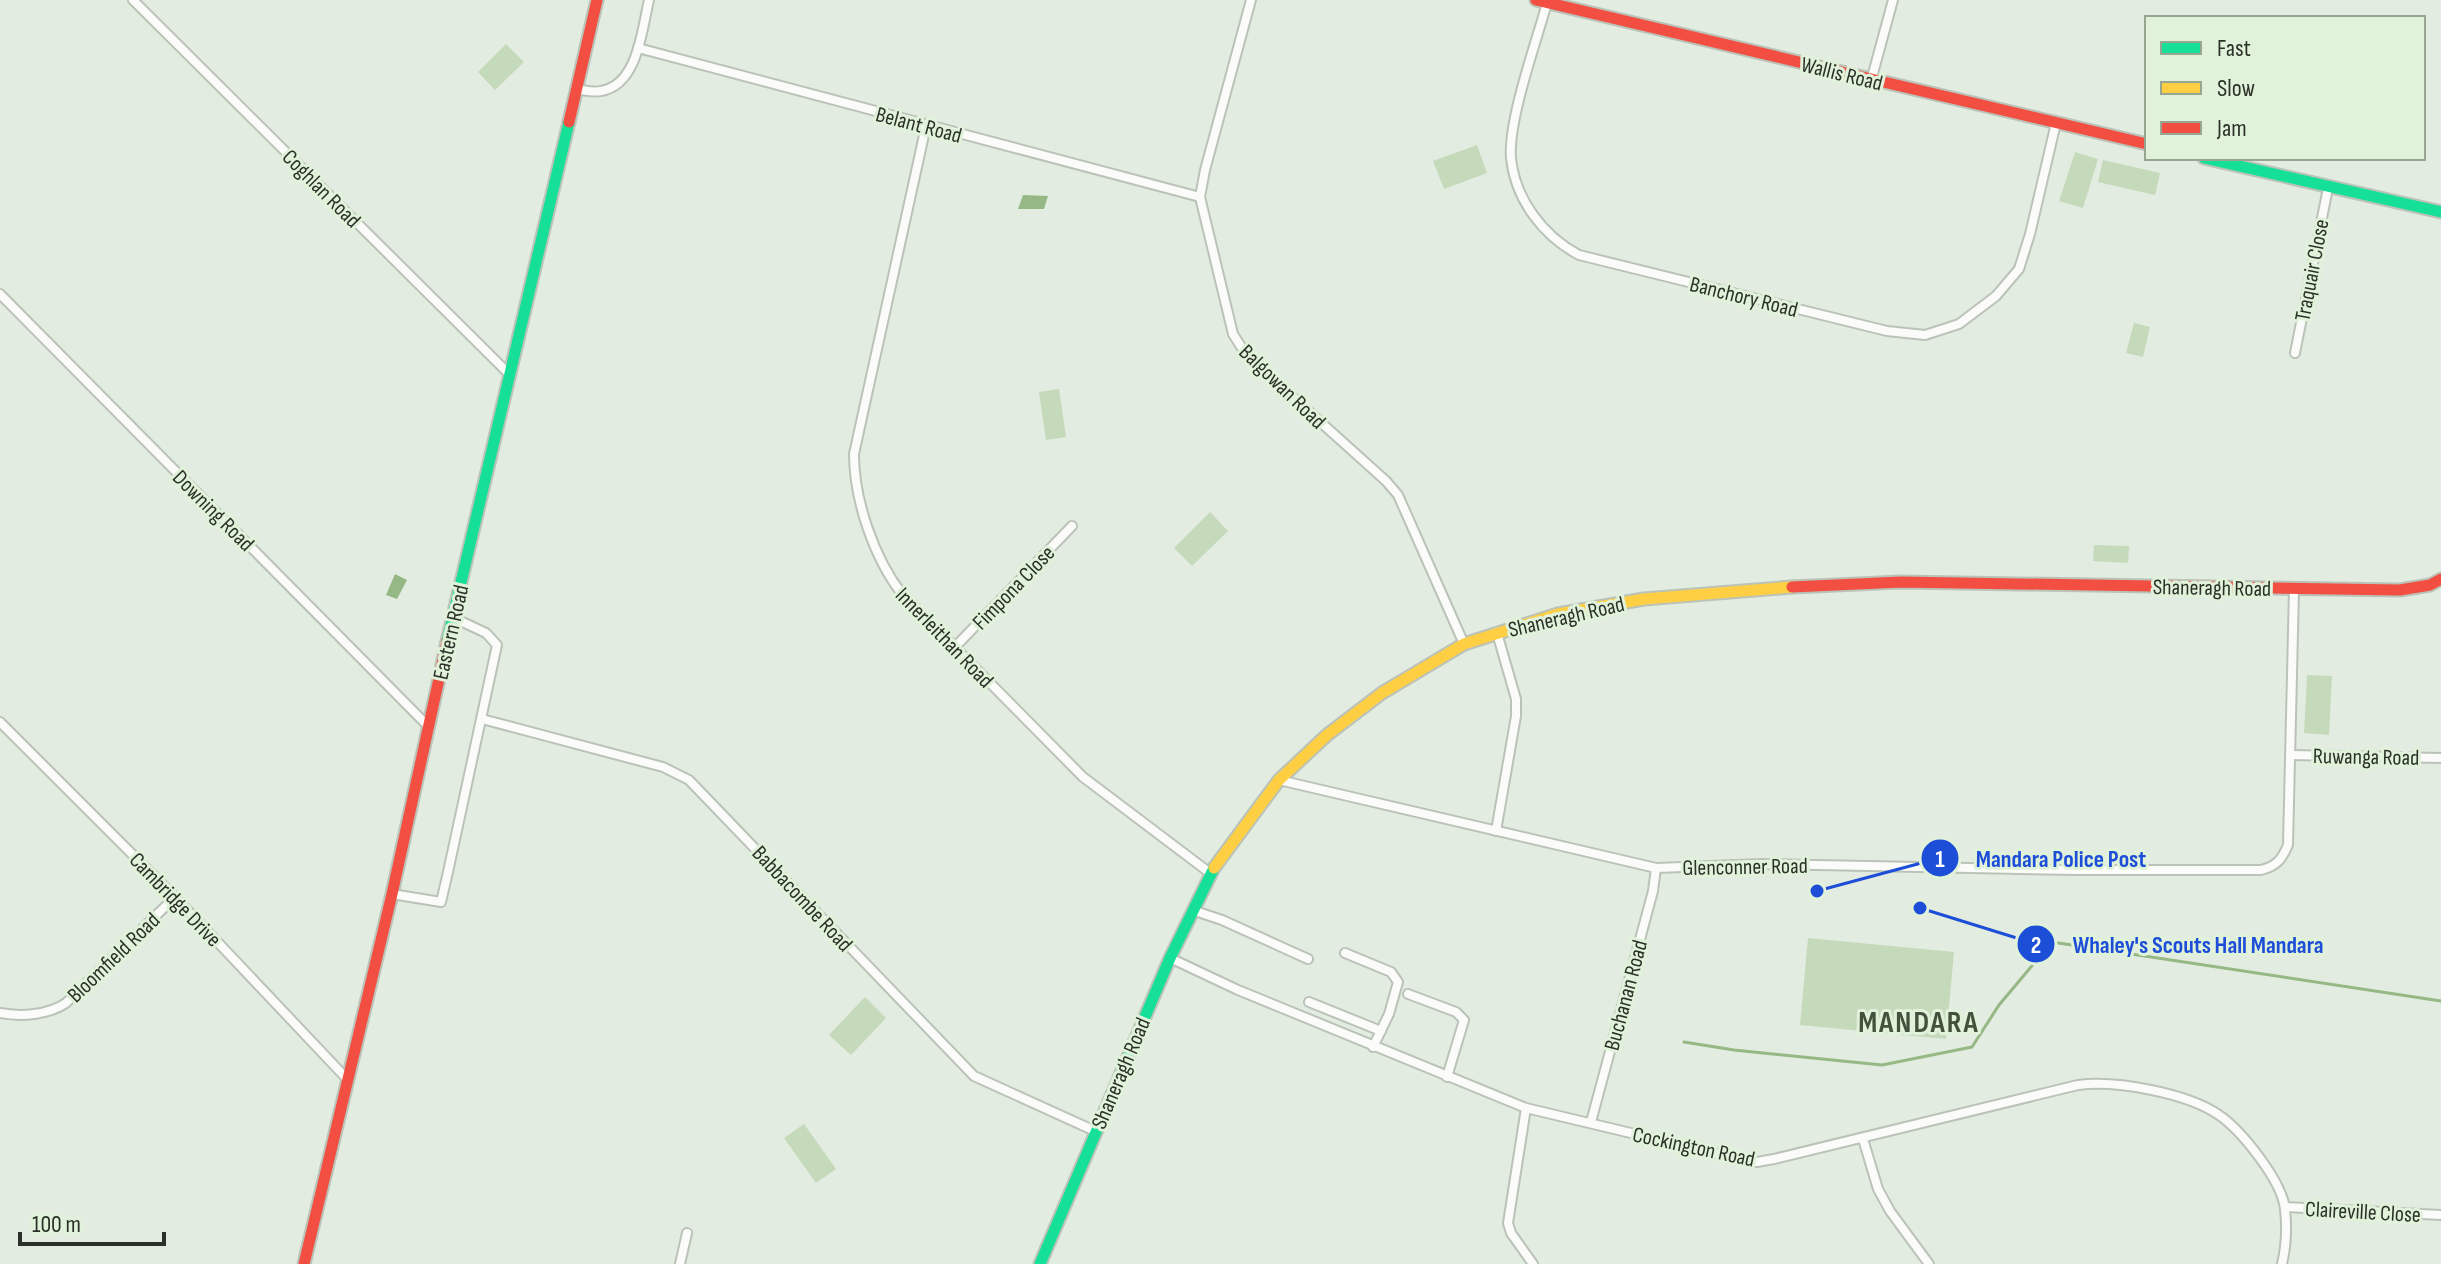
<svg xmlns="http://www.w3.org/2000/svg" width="2441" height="1264" font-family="'Sofia Sans Condensed',sans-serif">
  <rect width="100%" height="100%" fill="#e3ece0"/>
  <g fill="#c4daba">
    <path d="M506,44L524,62L495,90L478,72Z"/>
    <path d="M1477,145L1487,173L1444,189L1433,161Z"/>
    <path d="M2075,152L2098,159L2083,208L2059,201Z"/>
    <path d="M2103,160L2160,173L2155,195L2098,182Z"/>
    <path d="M2134,323L2150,327L2143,357L2126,353Z"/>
    <path d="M1059,389L1066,437L1046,440L1039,392Z"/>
    <path d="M1210,512L1228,531L1192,566L1174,548Z"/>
    <path d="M2094,545L2129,546L2128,563L2093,561Z"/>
    <path d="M2307,675L2332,676L2329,735L2304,733Z"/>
    <path d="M1808,938L1954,952L1946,1039L1800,1025Z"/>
    <path d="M865,997L886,1018L851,1055L829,1035Z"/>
    <path d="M804,1124L836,1169L816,1183L784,1138Z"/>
  </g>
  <g fill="#95b885">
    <path d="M1023,195L1048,196L1044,209H1018Z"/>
    <path d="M395,574L407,580L397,599L386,595Z"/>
  </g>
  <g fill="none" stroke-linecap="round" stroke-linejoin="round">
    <path stroke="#95b885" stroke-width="3" d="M1684,1042L1734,1050L1882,1065L1972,1047L1999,1005L2052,942L2441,1001"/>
    <defs>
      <g id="street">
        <path d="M133,0L510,375"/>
        <path d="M1251,0L1205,170L1200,197L1233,334L1247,356L1386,481L1398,495L1464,644"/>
        <path d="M1547,3C1536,43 1508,120 1511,158C1515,199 1543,236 1579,255L1887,331L1925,335L1959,324L1996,296L2019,269L2030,234L2056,123"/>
        <path d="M638,48L1200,197"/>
        <path d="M1871,81L1893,0"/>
        <path d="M575,89C584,90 593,93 601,91C638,85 642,29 649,0"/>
        <path d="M926,126L854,454C854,500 874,558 902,594L1083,777L1210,873"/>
        <path d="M0,294L428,726"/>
        <path d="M2295,353L2328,188"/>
        <path d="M954,648L1072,526"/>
        <path d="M482,719L663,767L689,780L974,1076L1095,1131"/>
        <path d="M0,722L175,897L348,1080"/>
        <path d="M2290,755L2441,758"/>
        <path d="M1279,780L1656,868L1762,864L2074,870H2261C2277,866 2282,859 2288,845L2294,589"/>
        <path d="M1496,831L1516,716V699L1497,633"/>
        <path d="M392,894L441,902L448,872L497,645L486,633L454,618"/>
        <path d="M1192,910L1222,920L1308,959"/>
        <path d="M1345,953L1391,972L1398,982L1389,1014L1373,1047"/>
        <path d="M1170,958L1238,990L1526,1108L1744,1160L1757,1162L1774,1159L2078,1085C2116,1080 2187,1093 2219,1115C2242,1131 2282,1181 2285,1209C2287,1227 2286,1247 2282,1264"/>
        <path d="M1408,994L1456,1012L1464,1020L1447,1077"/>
        <path d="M1309,1002L1381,1031"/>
        <path d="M0,1013C21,1017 48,1015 66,1003L175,897"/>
        <path d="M1526,1108L1508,1223L1511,1233L1533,1264"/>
        <path d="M1591,1122L1653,891L1656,868"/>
        <path d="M1863,1139L1878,1189L1890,1211L1929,1264"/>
        <path d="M2285,1207L2441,1215"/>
        <path d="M680,1264L687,1233"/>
      </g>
      <g id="fast">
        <path d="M2204,158L2441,212"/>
        <path d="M447,642L569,122"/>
        <path d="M1040,1264L1170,958L1214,868"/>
      </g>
      <path id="slow" d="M1214,868L1279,780L1327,735L1382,693L1464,644L1558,614L1644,599L1792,587"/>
      <g id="jam">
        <path d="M1536,0L2147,144"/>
        <path d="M569,122L597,0"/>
        <path d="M1792,587L1901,582L2400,590L2430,585L2441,579"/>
        <path d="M304,1264L392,894L447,642"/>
      </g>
    </defs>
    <use href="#street" stroke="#bbc3b8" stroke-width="12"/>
    <use href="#fast" stroke="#bbc3b8" stroke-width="15"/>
    <use href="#slow" stroke="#bbc3b8" stroke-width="15"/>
    <use href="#jam" stroke="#bbc3b8" stroke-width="15"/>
    <use href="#street" stroke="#fbfcfa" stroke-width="8"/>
    <use href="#fast" stroke="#16e098" stroke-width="11"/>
    <use href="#slow" stroke="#ffcf43" stroke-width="11"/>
    <use href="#jam" stroke="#f24e42" stroke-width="11"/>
  </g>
  <g text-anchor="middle" stroke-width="6" stroke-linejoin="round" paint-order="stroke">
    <g font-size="22" fill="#2b3128" stroke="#e1f2da">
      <text transform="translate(1842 73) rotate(14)" y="8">Wallis Road</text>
      <text transform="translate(919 124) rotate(15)" y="8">Belant Road</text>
      <text transform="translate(322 188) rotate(45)" y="8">Coghlan Road</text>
      <text transform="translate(2311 270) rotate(-79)" y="8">Traquair Close</text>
      <text transform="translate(1744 296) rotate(14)" y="8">Banchory Road</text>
      <text transform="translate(1283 386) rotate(44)" y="8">Balgowan Road</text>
      <text transform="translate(214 510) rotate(45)" y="8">Downing Road</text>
      <text transform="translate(1013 587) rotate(-46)" y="8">Fimpona Close</text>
      <text transform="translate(2212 587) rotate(1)" y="8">Shaneragh Road</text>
      <text transform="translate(1566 616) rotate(-13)" y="8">Shaneragh Road</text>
      <text transform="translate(450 632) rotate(-77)" y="8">Eastern Road</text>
      <text transform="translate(945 637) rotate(46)" y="8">Innerleithan Road</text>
      <text transform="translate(2366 756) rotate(1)" y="8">Ruwanga Road</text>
      <text transform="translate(1745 866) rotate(-1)" y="8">Glenconner Road</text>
      <text transform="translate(803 898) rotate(47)" y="8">Babbacombe Road</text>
      <text transform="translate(176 899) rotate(46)" y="8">Cambridge Drive</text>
      <text transform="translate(113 957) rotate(-44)" y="8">Bloomfield Road</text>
      <text transform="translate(1625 995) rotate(-75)" y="8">Buchanan Road</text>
      <text transform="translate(1120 1073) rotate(-67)" y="8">Shaneragh Road</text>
      <text transform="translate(1694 1146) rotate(12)" y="8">Cockington Road</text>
      <text transform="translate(2363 1211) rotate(3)" y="8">Claireville Close</text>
    </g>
    <g font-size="30" font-weight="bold" letter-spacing="2" fill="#43513d" stroke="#e1f2da">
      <text x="1919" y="1032">MANDARA</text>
    </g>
  </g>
  <path fill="none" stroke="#1d4ed8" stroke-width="3" d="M1817 891L1940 858M1920 908L2036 944"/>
  <g fill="#1d4ed8" stroke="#e1f2da" stroke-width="3">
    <circle cx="1817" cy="891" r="8"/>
    <circle cx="1920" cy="908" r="8"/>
    <circle cx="1940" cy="858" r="20"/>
    <circle cx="2036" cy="944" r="20"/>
  </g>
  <g font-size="24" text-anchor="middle" font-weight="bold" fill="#fff">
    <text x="1940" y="867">1</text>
    <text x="2036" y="953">2</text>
  </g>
  <g font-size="24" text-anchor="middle" font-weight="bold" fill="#1d4ed8" stroke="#e1f2da" stroke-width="6" stroke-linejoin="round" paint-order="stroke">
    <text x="2061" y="867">Mandara Police Post</text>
    <text x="2198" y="953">Whaley's Scouts Hall Mandara</text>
  </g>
  <rect x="2145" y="16" width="280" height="144" fill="#e1f2da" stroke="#98a593" stroke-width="2"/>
  <rect x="2161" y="42" width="40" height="12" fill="#16e098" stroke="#98a593" stroke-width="2"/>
  <text x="2217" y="56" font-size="24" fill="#2b3128">Fast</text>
  <rect x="2161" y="82" width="40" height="12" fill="#ffcf43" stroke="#98a593" stroke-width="2"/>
  <text x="2217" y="96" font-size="24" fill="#2b3128">Slow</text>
  <rect x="2161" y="122" width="40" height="12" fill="#f24e42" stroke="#98a593" stroke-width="2"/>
  <text x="2217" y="136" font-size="24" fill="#2b3128">Jam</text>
  <path d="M20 1232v12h144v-12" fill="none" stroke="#2b3128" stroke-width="4"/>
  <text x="32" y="1232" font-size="24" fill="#2b3128" stroke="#e1f2da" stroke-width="6" paint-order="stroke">100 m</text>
</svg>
